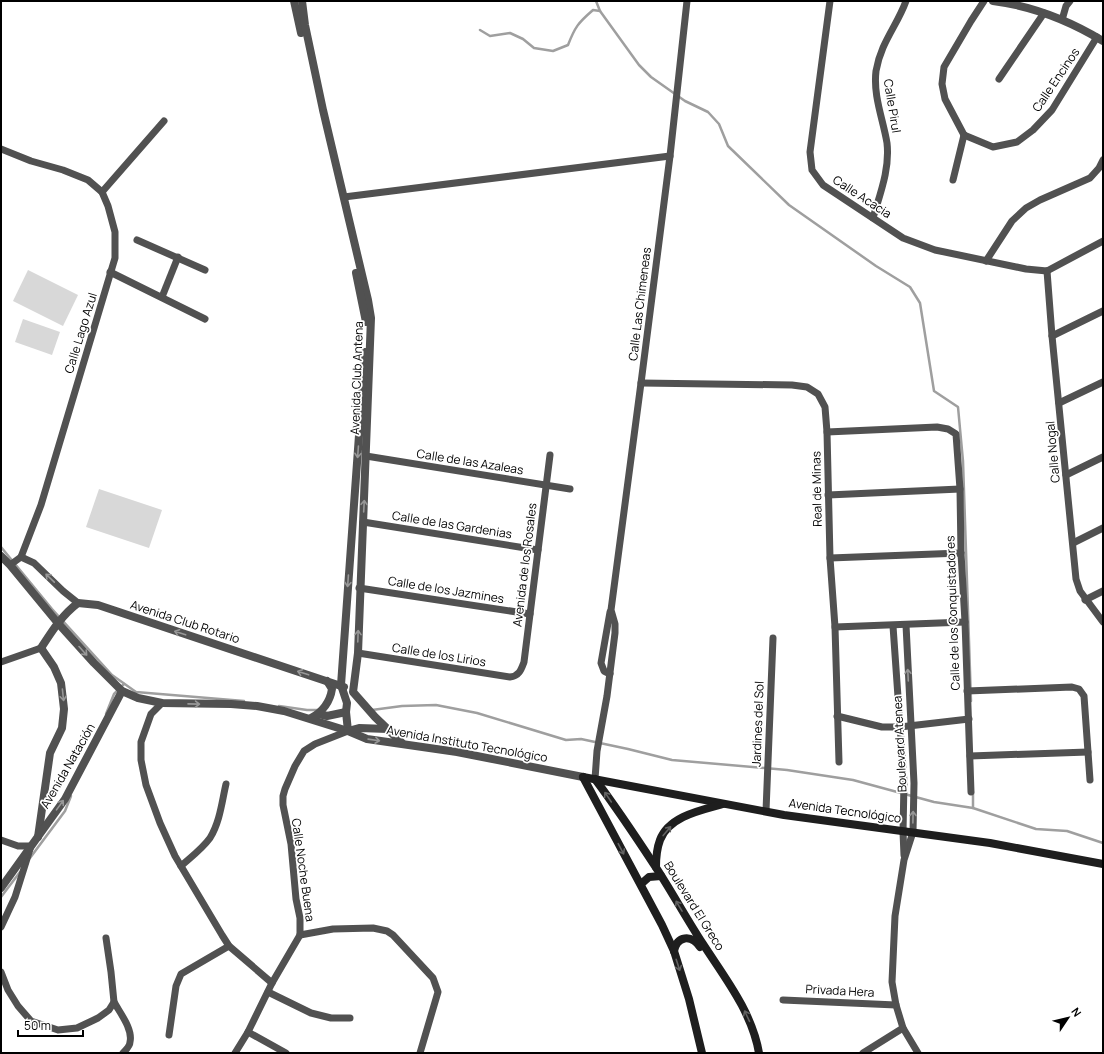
<svg xmlns="http://www.w3.org/2000/svg" width="1104" height="1054" font-family="Manrope,sans-serif">
  <rect width="100%" height="100%" fill="#fff"/>
  <g fill="#d8d8d8">
    <path d="M28,270L78,295L63,326L13,301Z"/>
    <path d="M23,319L60,332L52,355L15,342Z"/>
    <path d="M99,489L162,510L149,548L86,527Z"/>
  </g>
  <g fill="none" stroke-linecap="round" stroke-linejoin="round">
    <g stroke="#9f9f9f" stroke-width="2.5">
      <path d="M596,1L600,11"/>
      <path d="M480,30L490,36L510,33L523,39L534,48L553,51L568,45C575,27 578,23 593,10L600,11L639,65L651,77L685,101L708,112L719,124L728,146L789,205L876,266L910,287L920,303L934,391L958,407L963,461L971,701"/>
      <path d="M1,547L52,609L112,675L136,692L244,701"/>
      <path d="M279,706L307,710H318"/>
      <path d="M372,710L402,706L436,705L477,713L566,740L581,739L628,749L672,760L787,770L853,780L934,802L973,808L1036,829L1067,831L1103,843"/>
      <path d="M106,714L114,694L124,684"/>
      <path d="M973,792V808"/>
      <path d="M30,858L65,811L71,796"/>
      <path d="M1,897L20,872"/>
    </g>
    <g stroke="#515151" stroke-width="7">
      <path d="M830,1L810,152L812,170L823,185L903,238L935,250L1026,269L1047,271"/>
      <path d="M1062,20L1066,6L1070,1"/>
      <path d="M999,79L1044,13"/>
      <path d="M964,135L993,147L1017,142L1033,130L1052,110L1097,37"/>
      <path d="M964,135L945,99L942,84L944,67L971,21L984,1"/>
      <path d="M1,149L31,161L63,170L88,180L102,192L108,206L115,232V258L41,505L21,557L10,565"/>
      <path d="M953,180L964,135"/>
      <path d="M102,192L164,121"/>
      <path d="M344,197L670,156"/>
      <path d="M873,218C880,194 890,169 887,143C883,119 873,96 876,71C881,42 897,26 906,1"/>
      <path d="M137,240L205,270"/>
      <path d="M986,261L1012,221L1026,208L1040,200L1090,178L1099,168L1103,160"/>
      <path d="M1047,271L1052,336L1076,579L1080,591L1103,622"/>
      <path d="M1047,271L1103,241"/>
      <path d="M110,272L205,319"/>
      <path d="M162,297L178,257"/>
      <path d="M1052,336L1103,311"/>
      <path d="M641,383L792,385L807,387L818,394L825,407L827,432L830,558L835,627L839,762"/>
      <path d="M1059,403L1103,382"/>
      <path d="M827,432L937,427L948,429L956,434L960,489L961,553L965,622L971,792"/>
      <path d="M366,456L570,489"/>
      <path d="M1066,475L1103,457"/>
      <path d="M828,495L960,489"/>
      <path d="M363,522L538,550"/>
      <path d="M1073,543L1103,528"/>
      <path d="M21,557L34,563L63,591L78,603"/>
      <path d="M830,558L961,553"/>
      <path d="M359,588L530,614"/>
      <path d="M1085,600L1103,591"/>
      <path d="M906,625L914,783L913,832L904,860L895,916L892,982L896,1005L903,1028L918,1053"/>
      <path d="M893,626L904,782L903,832L904,855"/>
      <path d="M835,627L965,622"/>
      <path d="M358,653L510,677C519,676 521,670 524,662L550,455"/>
      <path d="M1,662L41,648"/>
      <path d="M610,674L604,671L601,663L610,612"/>
      <path d="M967,691L1072,687L1079,689L1084,696L1090,780"/>
      <path d="M162,703L151,714L141,742V760L146,785L160,823L175,856L222,935L229,946L272,983"/>
      <path d="M837,716L882,727H900L969,719"/>
      <path d="M970,756L1088,752"/>
      <path d="M595,779L597,751L607,696L615,633V624L611,610L641,383L670,156L687,1"/>
      <path d="M766,811L773,638"/>
      <path d="M1,840L18,846H31L15,897L1,927"/>
      <path d="M181,866C191,857 202,849 210,838C220,822 222,801 226,784"/>
      <path d="M300,935L333,929L373,928L387,931L393,935L433,978L438,992L420,1053"/>
      <path d="M1,972L8,990L18,1006L31,1021L58,1030L77,1028L98,1018L109,1010L114,1002L111,972L106,938"/>
      <path d="M268,992L311,1013L331,1018H350"/>
      <path d="M783,1000L896,1005"/>
      <path d="M114,1002C120,1013 133,1029 130,1042C130,1046 126,1050 123,1053"/>
      <path d="M248,1032L286,1053"/>
      <path d="M169,1035L176,986L181,974L229,946"/>
      <path d="M235,1053L248,1032L272,983L300,935V918L296,899L291,844L283,805V796L285,789L295,766L304,751L315,744L348,731"/>
      <path d="M863,1053L903,1028"/>
    </g>
    <g stroke="#515151" stroke-width="8">
      <path d="M294,1L301,33"/>
      <path d="M302,1L305,25L323,110L368,300L371,318L358,653L353,692L375,717L402,743"/>
      <path d="M993,1C1032,6 1070,21 1103,41"/>
      <path d="M356,273L366,322"/>
      <path d="M1,556L10,565L57,622L94,663L122,691L138,698L162,703L231,704L257,706L284,711L348,731L367,739L457,752L583,777"/>
      <path d="M319,714L327,716L346,712"/>
      <path d="M311,718C322,712 330,702 332,689L327,681"/>
      <path d="M348,731L346,712L347,703L341,685L365,352"/>
      <path d="M348,731L359,728L388,729"/>
      <path d="M38,837L50,753L62,728L64,709L61,683L54,667L41,648C52,631 62,615 78,603L98,605L344,687"/>
      <path d="M1,888L65,799L122,691"/>
    </g>
    <g stroke="#1e1e1e" stroke-width="8">
      <path d="M583,777L784,815L990,843L1103,864"/>
      <path d="M583,777L662,925L674,951L689,999L702,1053"/>
      <path d="M595,779C616,807 636,837 655,866C672,892 686,918 703,944C725,978 752,1012 759,1053"/>
      <path d="M656,867C656,858 657,848 660,840C669,816 702,810 723,804"/>
      <path d="M641,884L649,877L661,876"/>
      <path d="M674,951C677,936 691,934 700,947"/>
    </g>
  </g>
  <defs><path id="oneway-shaft" d="M-6 0H5M1.5-3L5.5 0L1.5 3" fill="none" stroke-width="1.6" stroke-linecap="round" stroke-linejoin="round"/></defs>
  <g stroke="#979797">
    <use href="#oneway-shaft" transform="translate(358 452) rotate(94)"/>
    <use href="#oneway-shaft" transform="translate(364 506) rotate(-87)"/>
    <use href="#oneway-shaft" transform="translate(50 578) rotate(-136)"/>
    <use href="#oneway-shaft" transform="translate(348 581) rotate(94)"/>
    <use href="#oneway-shaft" transform="translate(180 633) rotate(-162)"/>
    <use href="#oneway-shaft" transform="translate(358 636) rotate(-88)"/>
    <use href="#oneway-shaft" transform="translate(83 651) rotate(48)"/>
    <use href="#oneway-shaft" transform="translate(303 673) rotate(-162)"/>
    <use href="#oneway-shaft" transform="translate(908 675) rotate(-93)"/>
    <use href="#oneway-shaft" transform="translate(63 695) rotate(84)"/>
    <use href="#oneway-shaft" transform="translate(194 704) rotate(1)"/>
    <use href="#oneway-shaft" transform="translate(374 740) rotate(8)"/>
    <use href="#oneway-shaft" transform="translate(60 805) rotate(-54)"/>
    <use href="#oneway-shaft" transform="translate(913 817) rotate(-89)"/>
  </g>
  <g stroke="#626262">
    <use href="#oneway-shaft" transform="translate(608 797) rotate(-124)"/>
    <use href="#oneway-shaft" transform="translate(667 831) rotate(-50)"/>
    <use href="#oneway-shaft" transform="translate(621 849) rotate(62)"/>
    <use href="#oneway-shaft" transform="translate(679 906) rotate(-121)"/>
    <use href="#oneway-shaft" transform="translate(678 965) rotate(72)"/>
    <use href="#oneway-shaft" transform="translate(747 1016) rotate(-115)"/>
  </g>
  <g text-anchor="middle" stroke-width="3.5" stroke-linejoin="round" paint-order="stroke">
    <g font-size="12" fill="#000" stroke="#fff">
      <text transform="translate(1056 80) rotate(-56)" y="4">Calle Encinos</text>
      <text transform="translate(892 106) rotate(81)" y="4">Calle Pirul</text>
      <text transform="translate(862 197) rotate(33)" y="4">Calle Acacia</text>
      <text transform="translate(640 304) rotate(-83)" y="4">Calle Las Chimeneas</text>
      <text transform="translate(81 333) rotate(-73)" y="4">Calle Lago Azul</text>
      <text transform="translate(357 378) rotate(-88)" y="4">Avenida Club Antena</text>
      <text transform="translate(1053 452) rotate(-95)" y="4">Calle Nogal</text>
      <text transform="translate(470 462) rotate(9)" y="4">Calle de las Azaleas</text>
      <text transform="translate(817 489) rotate(-91)" y="4">Real de Minas</text>
      <text transform="translate(452 525) rotate(9)" y="4">Calle de las Gardenias</text>
      <text transform="translate(525 565) rotate(-83)" y="4">Avenida de los Rosales</text>
      <text transform="translate(446 590) rotate(9)" y="4">Calle de los Jazmines</text>
      <text transform="translate(953 613) rotate(-92)" y="4">Calle de los Conquistadores</text>
      <text transform="translate(185 622) rotate(18)" y="4">Avenida Club Rotario</text>
      <text transform="translate(439 655) rotate(9)" y="4">Calle de los Lirios</text>
      <text transform="translate(758 724) rotate(-88)" y="4">Jardines del Sol</text>
      <text transform="translate(467 744) rotate(10)" y="4">Avenida Instituto Tecnológico</text>
      <text transform="translate(900 744) rotate(-93)" y="4">Boulevard Atenea</text>
      <text transform="translate(68 766) rotate(-60)" y="4">Avenida Natación</text>
      <text transform="translate(845 811) rotate(8)" y="4">Avenida Tecnológico</text>
      <text transform="translate(303 870) rotate(82)" y="4">Calle Noche Buena</text>
      <text transform="translate(694 906) rotate(58)" y="4">Boulevard El Greco</text>
      <text transform="translate(840 991) rotate(3)" y="4">Privada Hera</text>
    </g>
  </g>
  <rect width="1104" height="1054" fill="none" stroke="#000000" stroke-width="4"/>
  <g transform="translate(1068 1018) rotate(55)" stroke="#ffffff" stroke-width="3" paint-order="stroke">
  <path d="M0-3L7 15L0 10L-7 15Z" fill="#000000"/>
  <text y="-6" font-size="11" font-weight="bold" text-anchor="middle" fill="#000000">N</text>
  </g>
  <path d="M18 1030v6h65v-6" fill="none" stroke="#000000" stroke-width="2"/>
  <text x="24" y="1030" font-size="12" fill="#000000" stroke="#ffffff" stroke-width="3" paint-order="stroke">50 m</text>
</svg>
